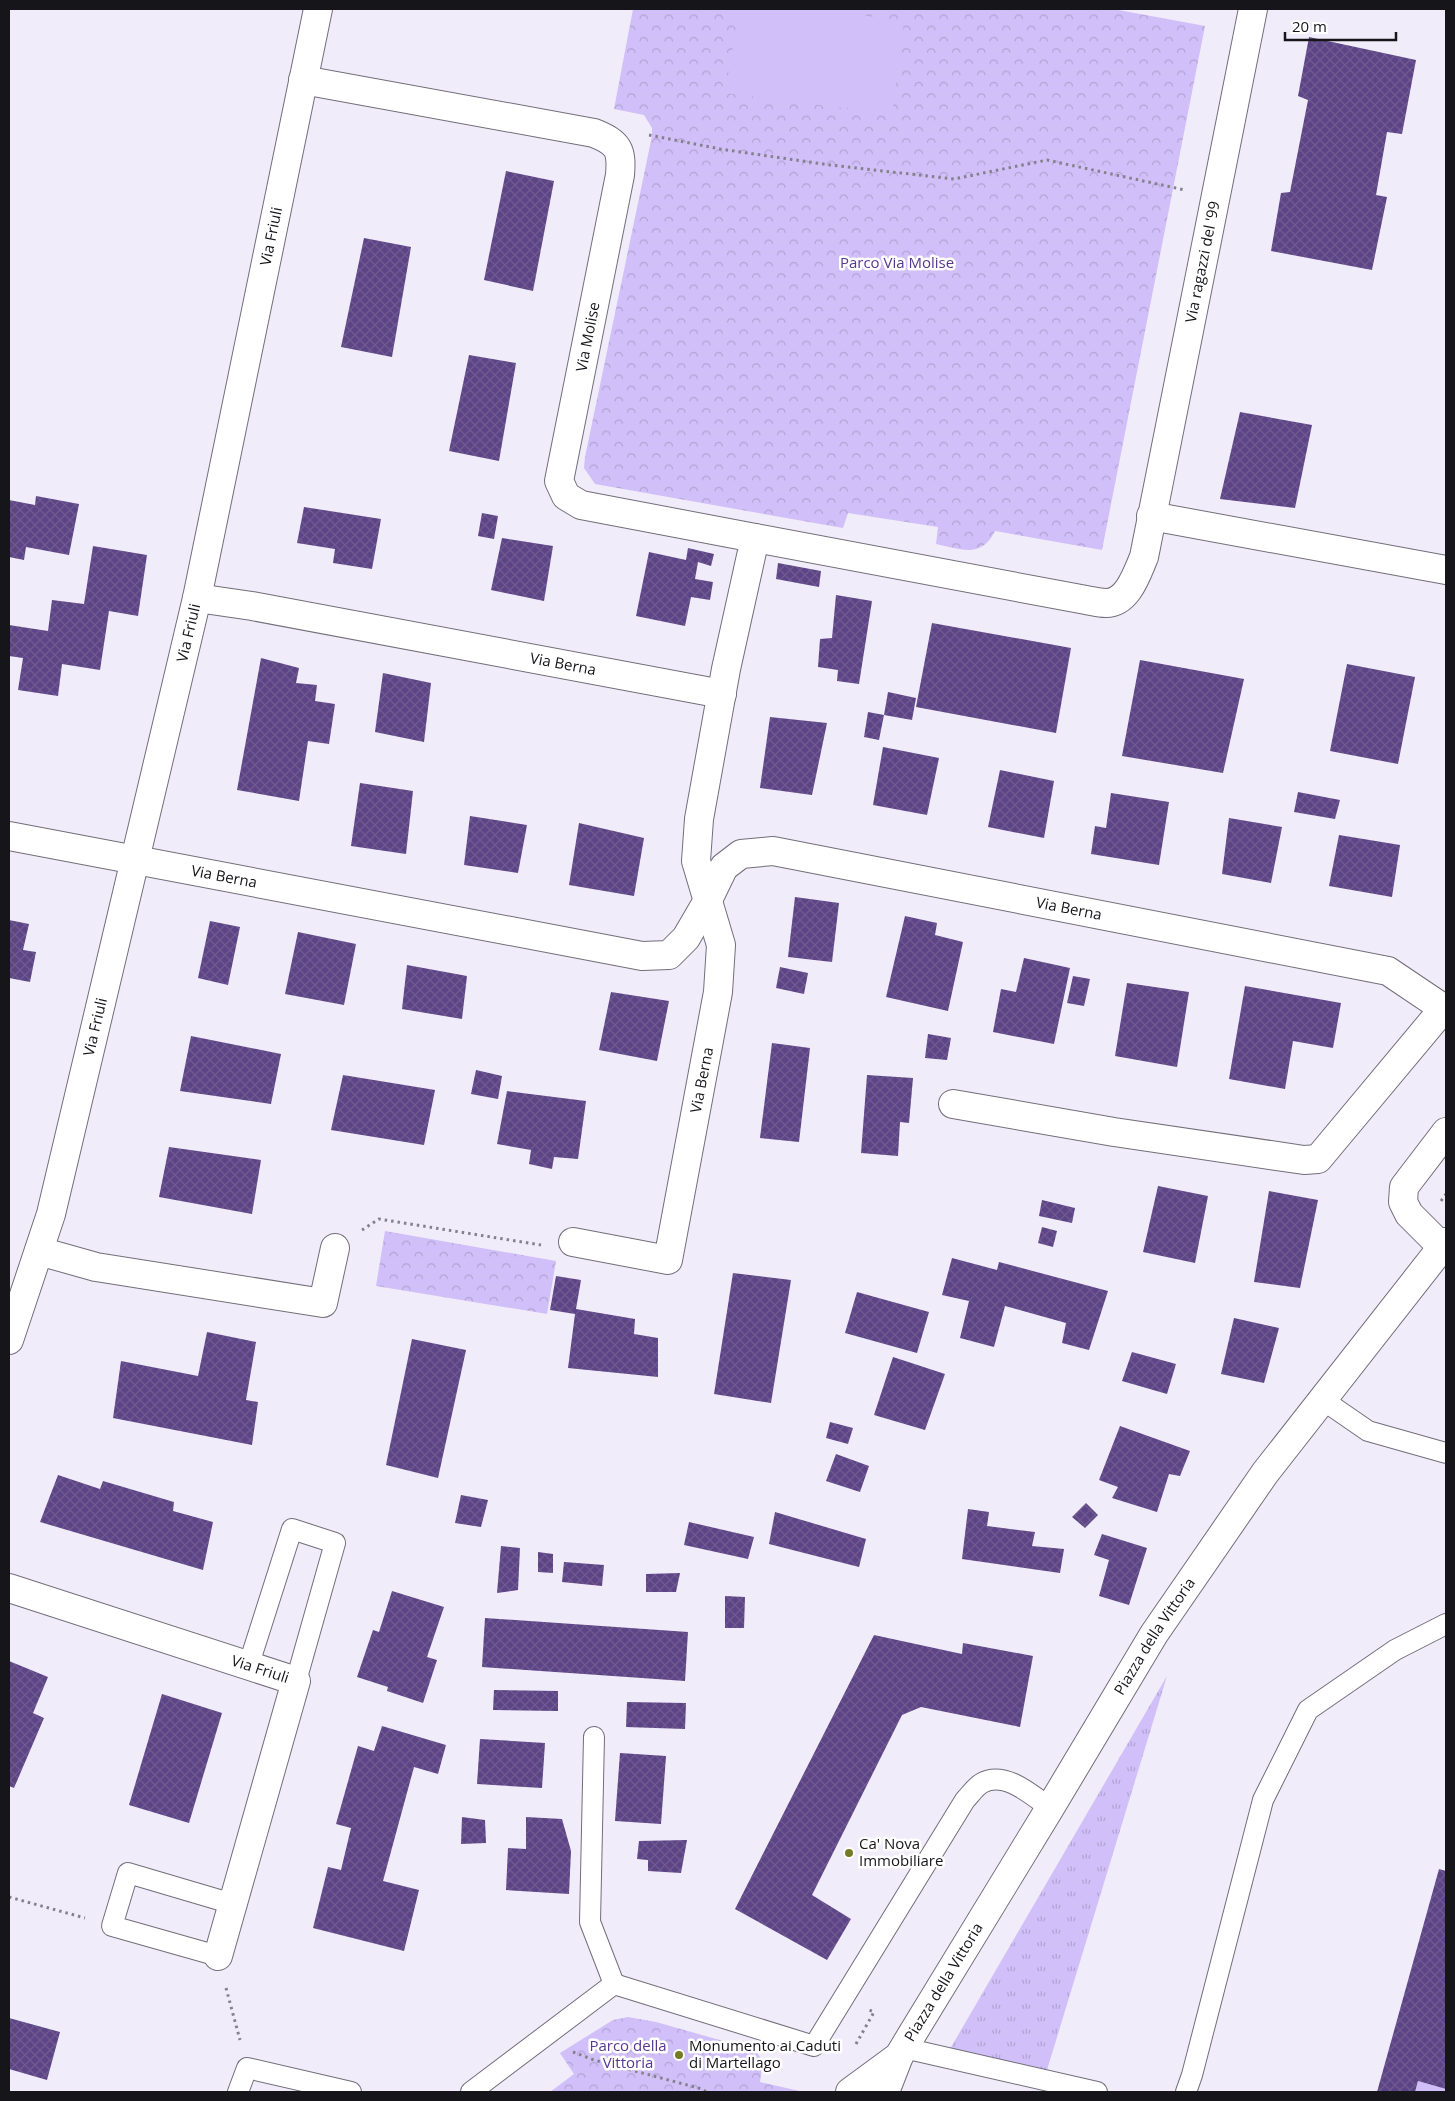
<svg xmlns="http://www.w3.org/2000/svg" width="1455" height="2101" font-family="'Open Sans',sans-serif">
  <defs>
    <pattern id="grass-tufts" width="24" height="20" patternUnits="userSpaceOnUse" patternTransform="scale(1.25)"><rect width="24" height="20" fill="#d0bff8"/><path d="M3 7l-1-3M5 7V3M7 7l1-3M15 17l-1-3M17 17v-4M19 17l1-3" fill="none" stroke="#b2a3d4"/></pattern>
    <pattern id="park-crowns" width="20" height="18" patternUnits="userSpaceOnUse" patternTransform="scale(1.25)"><rect width="20" height="18" fill="#d0bff8"/><path d="M2 6a3 3 0 1 1 6 0M12 15a3 3 0 1 1 6 0" fill="none" stroke="#b2a3d4"/></pattern>
    <pattern id="building-cross-hatch" width="8" height="8" patternUnits="userSpaceOnUse" patternTransform="scale(1.25)"><rect width="8" height="8" fill="#5c4486"/><path d="M0 0l8 8M0 8l8-8" fill="none" stroke="#6f5b90"/></pattern>
  </defs>
  <rect width="100%" height="100%" fill="#f0ecfa"/>
  <path fill="url(#grass-tufts)" d="M1167,1676L1047,2070L950,2049Z"/>
  <g fill="url(#park-crowns)">
    <path d="M633,9H1113L1205,26L1102,550L995,531C981,559 961,549 936,544L938,527L848,513L843,528L595,484L584,468L585,457L652,136V128L644,115L614,109Z"/>
    <path d="M385,1231L556,1261L547,1314L376,1286Z"/>
    <path d="M628,2017L656,2022L755,2050L763,2061L760,2082L804,2092H550L574,2074L560,2053L613,2020Z"/>
  </g>
  <g fill="#d0bff8">
    <path d="M739,9H815L904,21L892,114L725,93Z"/>
    <path d="M1418,2081L1446,2089V2092H1415Z"/>
  </g>
  <g fill="url(#building-cross-hatch)">
    <path d="M1309,37L1416,60L1402,134L1387,132L1376,195L1387,197L1372,270L1271,251L1281,193L1290,192L1308,100L1298,96Z"/>
    <path d="M506,171L554,181L533,291L484,280Z"/>
    <path d="M364,238L411,247L392,357L341,347Z"/>
    <path d="M469,355L516,363L499,461L449,451Z"/>
    <path d="M1240,412L1312,425L1295,508L1220,499Z"/>
    <path d="M36,496L79,504L69,555L26,547L24,560L9,557V500L35,505Z"/>
    <path d="M304,507L381,519L372,569L333,563L335,549L297,543Z"/>
    <path d="M482,513L498,516L494,539L478,536Z"/>
    <path d="M502,538L553,546L544,601L491,590Z"/>
    <path d="M93,546L147,555L138,616L109,611L100,670L62,664L58,696L18,690L23,658L9,656V625L48,631L52,600L84,604Z"/>
    <path d="M688,548L714,554L711,566L698,562L695,579L713,582L710,600L691,597L685,626L636,616L649,552L686,560Z"/>
    <path d="M778,563L821,571L819,587L776,579Z"/>
    <path d="M836,595L872,601L859,684L837,681L838,670L818,667L820,639L832,638Z"/>
    <path d="M932,623L1071,648L1056,733L916,707Z"/>
    <path d="M261,658L299,668L296,683L317,685L315,701L335,704L329,744L308,741L299,801L237,790Z"/>
    <path d="M1140,660L1244,679L1223,773L1122,756Z"/>
    <path d="M1347,664L1415,677L1398,764L1330,751Z"/>
    <path d="M383,673L431,683L424,742L375,732Z"/>
    <path d="M888,692L916,698L912,720L884,715L879,740L864,737L868,712L884,715Z"/>
    <path d="M770,717L827,723L812,795L760,788Z"/>
    <path d="M883,747L939,758L927,815L873,805Z"/>
    <path d="M1000,770L1054,781L1044,838L988,827Z"/>
    <path d="M360,783L413,791L406,854L351,846Z"/>
    <path d="M1298,792L1340,800L1335,819L1294,812Z"/>
    <path d="M1111,793L1169,802L1159,865L1091,854L1095,826L1106,828Z"/>
    <path d="M470,816L527,825L518,873L464,865Z"/>
    <path d="M1229,818L1282,827L1271,883L1222,874Z"/>
    <path d="M579,823L644,838L634,896L569,885Z"/>
    <path d="M1339,835L1400,845L1392,897L1329,886Z"/>
    <path d="M795,897L839,903L832,962L788,957Z"/>
    <path d="M905,916L937,923L935,935L963,942L948,1011L886,997Z"/>
    <path d="M9,920L29,924L23,950L36,952L30,982L9,978Z"/>
    <path d="M210,921L240,927L228,985L198,978Z"/>
    <path d="M298,932L356,944L344,1005L285,994Z"/>
    <path d="M1024,958L1070,968L1054,1044L993,1032L1001,989L1016,992Z"/>
    <path d="M407,965L467,976L462,1019L402,1009Z"/>
    <path d="M780,967L808,973L804,994L776,988Z"/>
    <path d="M1073,976L1090,979L1084,1006L1067,1003Z"/>
    <path d="M1127,983L1189,992L1177,1067L1115,1056Z"/>
    <path d="M1245,986L1341,1003L1333,1048L1293,1041L1285,1089L1229,1079Z"/>
    <path d="M611,992L669,1001L657,1061L599,1050Z"/>
    <path d="M928,1034L951,1038L947,1060L925,1058Z"/>
    <path d="M191,1036L281,1054L271,1104L180,1091Z"/>
    <path d="M772,1043L810,1048L799,1142L760,1138Z"/>
    <path d="M476,1070L502,1076L498,1099L471,1094Z"/>
    <path d="M343,1075L435,1090L424,1145L331,1130Z"/>
    <path d="M867,1075L913,1078L909,1123L900,1122L898,1156L861,1153Z"/>
    <path d="M507,1091L586,1101L578,1159L554,1157L552,1169L529,1164L531,1150L497,1144Z"/>
    <path d="M169,1147L261,1160L252,1214L159,1197Z"/>
    <path d="M1158,1186L1208,1196L1195,1263L1143,1252Z"/>
    <path d="M1269,1191L1318,1200L1300,1288L1254,1282Z"/>
    <path d="M1042,1200L1075,1208L1072,1223L1039,1216Z"/>
    <path d="M1042,1227L1057,1231L1053,1247L1038,1243Z"/>
    <path d="M952,1258L997,1270L999,1262L1108,1291L1089,1350L1062,1343L1066,1323L1005,1306L994,1347L960,1338L969,1301L942,1295Z"/>
    <path d="M733,1273L791,1280L771,1403L714,1394Z"/>
    <path d="M556,1276L581,1280L576,1309L635,1319L634,1334L658,1338V1377L568,1368L575,1314L550,1310Z"/>
    <path d="M857,1292L929,1312L917,1353L845,1333Z"/>
    <path d="M1234,1318L1279,1328L1264,1383L1221,1374Z"/>
    <path d="M207,1332L256,1342L246,1400L258,1402L252,1445L113,1418L121,1361L198,1376Z"/>
    <path d="M412,1339L466,1350L438,1478L386,1465Z"/>
    <path d="M1132,1352L1176,1364L1167,1394L1122,1381Z"/>
    <path d="M893,1357L945,1374L925,1430L874,1415Z"/>
    <path d="M830,1422L853,1428L848,1444L826,1438Z"/>
    <path d="M1120,1426L1190,1451L1180,1476L1169,1474L1157,1512L1112,1498L1118,1487L1099,1480Z"/>
    <path d="M836,1454L869,1466L860,1492L826,1481Z"/>
    <path d="M58,1475L100,1489L103,1481L174,1502L173,1511L213,1522L203,1570L40,1522Z"/>
    <path d="M461,1495L488,1500L481,1527L455,1523Z"/>
    <path d="M1086,1503L1098,1515L1085,1528L1072,1517Z"/>
    <path d="M968,1509L989,1512L987,1526L1035,1532L1032,1546L1064,1549L1060,1573L962,1559Z"/>
    <path d="M775,1512L866,1539L859,1567L769,1544Z"/>
    <path d="M689,1522L754,1537L748,1559L684,1545Z"/>
    <path d="M1102,1534L1147,1548L1129,1605L1099,1596L1109,1560L1094,1555Z"/>
    <path d="M501,1546L520,1548L518,1590L497,1593Z"/>
    <path d="M538,1552L553,1554V1573L538,1572Z"/>
    <path d="M564,1562L604,1565L602,1586L562,1582Z"/>
    <path d="M680,1573L676,1592H646V1574Z"/>
    <path d="M392,1591L444,1607L427,1657L437,1660L423,1703L387,1691L388,1687L357,1677L373,1630L379,1632Z"/>
    <path d="M725,1596L745,1597L744,1628H725Z"/>
    <path d="M485,1618L688,1632L685,1681L482,1667Z"/>
    <path d="M874,1635L962,1654L963,1643L1033,1656L1020,1727L921,1707L902,1715L812,1895L851,1919L827,1960L735,1909Z"/>
    <path d="M9,1661L48,1677L33,1713L44,1718L14,1788L9,1786Z"/>
    <path d="M494,1690L558,1691V1711L493,1710Z"/>
    <path d="M162,1694L222,1713L189,1823L129,1805Z"/>
    <path d="M627,1702L686,1703L685,1729L626,1727Z"/>
    <path d="M382,1726L446,1745L438,1774L414,1767L383,1881L419,1890L404,1951L313,1928L328,1867L341,1870L351,1828L336,1824L358,1746L374,1751Z"/>
    <path d="M480,1739L545,1743L542,1788L477,1784Z"/>
    <path d="M620,1753L666,1756L661,1824L615,1821Z"/>
    <path d="M462,1817L485,1820L486,1843L461,1844Z"/>
    <path d="M526,1817L562,1819L571,1851L569,1894L506,1890L508,1848L526,1849Z"/>
    <path d="M687,1840L681,1873L648,1871V1860L637,1859L639,1841Z"/>
    <path d="M1439,1869L1446,1871V2089L1418,2081L1415,2092H1377Z"/>
    <path d="M9,2018L60,2032L47,2080L9,2069Z"/>
  </g>
  <g fill="none" stroke-linecap="round" stroke-linejoin="round">
    <defs>
      <g id="service">
        <path d="M1323,1400L1368,1431L1446,1453"/>
        <path d="M248,1667L292,1529L335,1543L296,1681"/>
        <path d="M594,1737L590,1922L614,1984"/>
        <path d="M218,1956L112,1926L128,1873L233,1904"/>
        <path d="M904,2048L1097,2092"/>
        <path d="M238,2092L247,2068L351,2092"/>
        <path d="M471,2092L614,1984L814,2046L965,1800C970,1795 976,1786 982,1783C1005,1770 1033,1796 1050,1808"/>
        <path d="M1186,2092L1192,2075L1263,1800L1308,1710L1395,1650L1446,1624"/>
      </g>
      <g id="minor">
        <path d="M303,80L594,133C619,143 622,150 620,175L559,481L566,496L581,505L755,538L726,669L699,819L696,861L721,945L718,992L668,1260L573,1242"/>
        <path d="M1151,516L1446,570"/>
        <path id="s1" d="M755,538L1086,600C1092,601 1099,603 1106,603C1128,603 1137,573 1144,557L1253,9"/>
        <path id="s2" d="M197,598L252,606L722,694"/>
        <path id="s3" d="M9,836L642,956L669,955L686,938L707,902L724,867L741,854L773,851L1388,971L1446,1010"/>
        <path d="M953,1104L1114,1132L1304,1160L1318,1159L1444,1008"/>
        <path d="M1442,1247L1409,1214L1403,1202L1404,1187L1446,1132"/>
        <path d="M39,1251L96,1267L323,1303L335,1248"/>
        <path id="s4" d="M9,1340L51,1214L197,598L318,9"/>
        <path id="s5" d="M9,1588L296,1681L218,1956"/>
      </g>
      <g id="secondary">
        <path d="M850,2092L899,2056"/>
        <path id="s6" d="M885,2092L899,2056L911,2036L1050,1808L1154,1634L1265,1473L1446,1242"/>
      </g>
    </defs>
    <use href="#service" stroke="#726e7a" stroke-width="22"/>
    <use href="#minor" stroke="#726e7a" stroke-width="30"/>
    <use href="#secondary" stroke="#726e7a" stroke-width="30"/>
    <g stroke="#84818b" stroke-width="3" stroke-dasharray="2.5 4" stroke-linecap="butt">
      <path d="M649,135L720,149L830,165L954,179L1047,160L1185,190"/>
      <path d="M1441,1201L1446,1194"/>
      <path d="M362,1230L379,1219L541,1245"/>
      <path d="M9,1897L85,1918"/>
      <path d="M226,1988L240,2040"/>
      <path d="M856,2044L874,2012L869,2010"/>
      <path d="M573,2052L594,2060L702,2089L706,2092"/>
    </g>
    <use href="#service" stroke="#fff" stroke-width="20"/>
    <use href="#minor" stroke="#fff" stroke-width="28"/>
    <use href="#secondary" stroke="#fff" stroke-width="28"/>
  </g>
  <g fill="#757c26" stroke="#fff" stroke-width="2">
    <circle cx="849" cy="1853" r="5"/>
    <circle cx="679" cy="2055" r="5"/>
  </g>
  <g text-anchor="middle" stroke-width="5" stroke-linejoin="round" paint-order="stroke">
    <g font-size="15" fill="#16151a" stroke="#fff">
      <text dy="5" stroke="none"><textPath href="#s4" startOffset="1135">Via Friuli</textPath></text>
      <text dy="5" stroke="none"><textPath href="#s1" startOffset="721">Via ragazzi del '99</textPath></text>
      <text transform="translate(588 337) rotate(-79)" y="5">Via Molise</text>
      <text dy="5" stroke="none"><textPath href="#s4" startOffset="730">Via Friuli</textPath></text>
      <text dy="5" stroke="none"><textPath href="#s2" startOffset="372">Via Berna</textPath></text>
      <text dy="5" stroke="none"><textPath href="#s3" startOffset="219">Via Berna</textPath></text>
      <text dy="5" stroke="none"><textPath href="#s3" startOffset="1131">Via Berna</textPath></text>
      <text dy="5" stroke="none"><textPath href="#s4" startOffset="325">Via Friuli</textPath></text>
      <text transform="translate(702 1080) rotate(-79)" y="5">Via Berna</text>
      <text dy="5" stroke="none"><textPath href="#s6" startOffset="530">Piazza della Vittoria</textPath></text>
      <text dy="5" stroke="none"><textPath href="#s5" startOffset="264">Via Friuli</textPath></text>
      <text dy="5" stroke="none"><textPath href="#s6" startOffset="125">Piazza della Vittoria</textPath></text>
    </g>
    <g font-size="15" fill="#59378e" stroke="#fff">
      <text x="897" y="268">Parco Via Molise</text>
      <text x="628" y="2051">Parco della<tspan x="628" dy="17">Vittoria</tspan></text>
    </g>
    <g font-size="15" fill="#16151a" stroke="#fff" text-anchor="start">
      <text x="859" y="1849">Ca' Nova<tspan x="859" dy="17">Immobiliare</tspan></text>
      <text x="689" y="2051">Monumento ai Caduti<tspan x="689" dy="17">di Martellago</tspan></text>
    </g>
  </g>
  <rect width="1455" height="2101" fill="none" stroke="#16151a" stroke-width="20"/>
  <path d="M1285 32v8h111v-8" fill="none" stroke="#16151a" stroke-width="2.5"/>
  <text x="1292" y="32" font-size="15" fill="#16151a" stroke="#ffffff" stroke-width="4" paint-order="stroke">20 m</text>
</svg>
